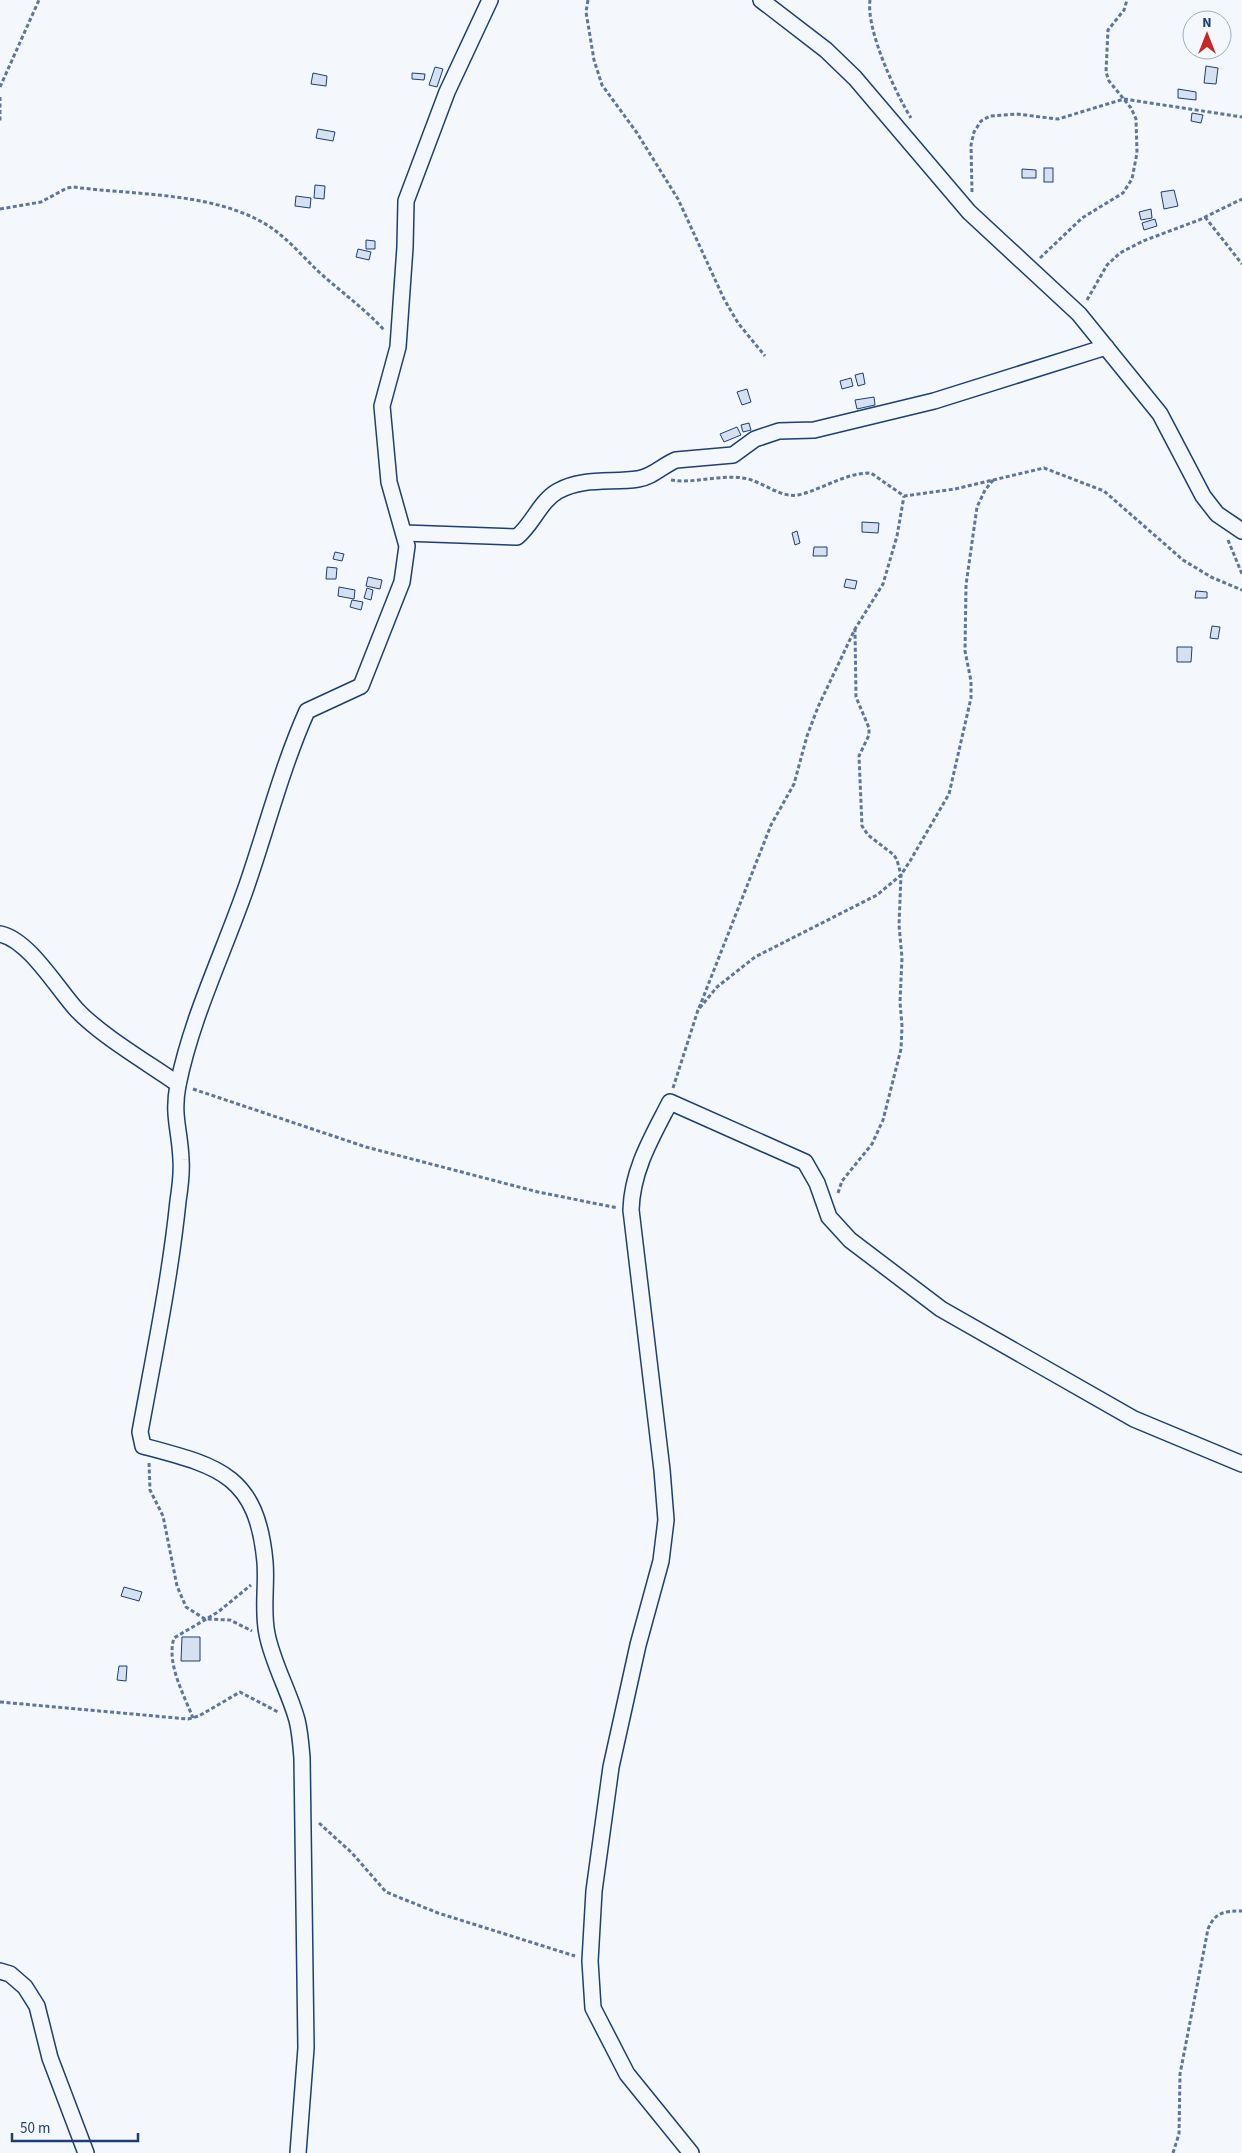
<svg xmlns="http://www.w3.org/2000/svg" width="1242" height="2153" font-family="'Source Sans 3',sans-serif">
  <rect width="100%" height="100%" fill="#f4f7fb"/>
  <g fill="#d5e0f0" stroke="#1d3f73">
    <path d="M1206,66L1218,68L1216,84L1204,83Z"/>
    <path d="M435,67L443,69L437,87L429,85Z"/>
    <path d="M313,73L327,76L326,86L311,84Z"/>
    <path d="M412,73L425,74L424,80L412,79Z"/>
    <path d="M1178,89L1196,92V100L1178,98Z"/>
    <path d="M1192,113L1203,115L1201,123L1191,121Z"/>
    <path d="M318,129L335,132L333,141L316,138Z"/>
    <rect x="1044" y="168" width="9" height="14"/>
    <path d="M1022,169L1036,170V178H1022Z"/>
    <path d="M315,185L325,186L324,199L314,198Z"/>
    <path d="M1174,190L1178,206L1164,209L1161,192Z"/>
    <path d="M296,196L311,198L310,208L295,206Z"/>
    <path d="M1151,209L1152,218L1141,220L1139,212Z"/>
    <path d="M1155,219L1157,226L1144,230L1142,223Z"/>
    <path d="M366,240L375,241V249H366Z"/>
    <path d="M358,249L371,252L369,260L356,257Z"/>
    <path d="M863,373L865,384L858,386L855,375Z"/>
    <path d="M851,378L853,386L842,389L840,381Z"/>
    <path d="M747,389L751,402L742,405L737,392Z"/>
    <path d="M874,397L875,405L857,409L855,400Z"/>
    <path d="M749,423L751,430L743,432L741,425Z"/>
    <path d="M737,427L741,435L724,442L720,434Z"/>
    <path d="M862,522L879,523L878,533L862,532Z"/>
    <path d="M797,531L800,543L795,545L792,533Z"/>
    <path d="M814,547H827V556H813Z"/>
    <path d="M335,552L344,554L342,561L333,559Z"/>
    <path d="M327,567L337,568L336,579H326Z"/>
    <path d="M368,577L382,580L380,589L366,586Z"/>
    <path d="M846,579L857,581L855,589L844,587Z"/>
    <path d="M339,587L355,590L354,599L338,596Z"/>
    <path d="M367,588L373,590L371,600L364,598Z"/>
    <path d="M1196,591L1207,592V598H1195Z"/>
    <path d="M352,600L363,602L361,610L350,607Z"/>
    <path d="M1212,626L1220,627L1218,639L1210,638Z"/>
    <path d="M1177,647H1192L1191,662H1177Z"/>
    <path d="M124,1587L142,1592L139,1601L121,1596Z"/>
    <path d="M182,1637H200V1661H181Z"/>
    <path d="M119,1666H127L126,1681L117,1680Z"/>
  </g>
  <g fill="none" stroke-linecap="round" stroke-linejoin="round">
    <defs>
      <g id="minor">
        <path d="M761,0L826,50L855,78L969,212L1079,314L1160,414L1203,496L1217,514L1242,531"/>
        <path d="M404,533L517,537C533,524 540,501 558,491C583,477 612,483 638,479C653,477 663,465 676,460L733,455L755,439L779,431L814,430L934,401L1106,347"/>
        <path d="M0,934C28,939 57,988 76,1009C100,1035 148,1063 178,1084"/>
        <path d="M0,1971L10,1974L25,1987L37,2006L50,2058L86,2153"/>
        <path d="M298,2153L306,2048L302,1758C301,1745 300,1732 297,1720C289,1691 273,1664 267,1634C262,1610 267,1586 265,1562C257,1474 218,1466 143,1446L140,1432C154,1355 170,1279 178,1201C180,1188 182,1173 181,1160C180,1130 172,1116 178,1085C192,1016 224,952 247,885C267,827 282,767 307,711L361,686L402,582L407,546L389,482L382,406L398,347L405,247L406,201L447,92L490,0"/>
        <path d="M691,2153L627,2074L593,2008L590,1961L594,1891L611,1767L638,1645L661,1561L666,1520L662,1470L631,1210C632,1170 652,1137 670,1102L805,1162L817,1183L829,1217L850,1240L941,1309L1134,1419L1242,1464"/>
      </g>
    </defs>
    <use href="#minor" stroke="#1d3f73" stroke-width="18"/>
    <g stroke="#5e769c" stroke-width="3" stroke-dasharray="4 2.5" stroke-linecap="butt">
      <path d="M588,0L586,12L594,60L602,85L637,133L678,199L724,299L738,323L765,356"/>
      <path d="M870,0C866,30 895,92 911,118"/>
      <path d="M0,87L39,0"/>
      <path d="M0,97V121"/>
      <path d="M972,192L971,145L974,132L981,121L990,116L1016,114L1058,119L1124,99L1242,117"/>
      <path d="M0,209L41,202L67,188L73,187C133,195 208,192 262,222C284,234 301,255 319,272C341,292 364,308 384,330"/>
      <path d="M1205,217L1242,264"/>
      <path d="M1040,258L1082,218L1123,193L1132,179L1137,153L1136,119L1131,108L1109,81L1106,72L1108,30L1124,10L1127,0"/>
      <path d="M1087,300L1107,265L1120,253L1143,241L1199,220L1242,199"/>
      <path d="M671,480C696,484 723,473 748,479C764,483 781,498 798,495C824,489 844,473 871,473L904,496L955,489L1044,468L1104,491L1183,560L1211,577L1242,590"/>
      <path d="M1228,540L1242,574"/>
      <path d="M699,1008L771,825L794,784L807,736L818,707L855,629L883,584L897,536L904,496"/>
      <path d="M673,1088L698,1010L717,987L755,957L877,895L901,875L910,861L949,794L971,698V681L965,651L966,585L977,507L985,490L994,479"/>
      <path d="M193,1089L366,1147L538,1192L618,1208"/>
      <path d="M838,1193L842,1181L872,1144L883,1120L901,1049L902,1026L900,1002L902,958L899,925L901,875L897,860L894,855L868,835L862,826L859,756L869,735V728L856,697L855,629"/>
      <path d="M149,1463L150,1490L163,1516L177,1586L186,1607L205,1619L230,1620L252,1631"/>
      <path d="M0,1702L188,1719L199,1716L240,1692L278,1712"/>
      <path d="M193,1718C184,1695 166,1663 174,1638L218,1612L251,1585"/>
      <path d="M319,1823L352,1853L386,1892L438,1913L575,1956"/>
      <path d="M1173,2153L1179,2134L1180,2074L1208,1929C1215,1912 1225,1911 1242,1911"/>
    </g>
    <use href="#minor" stroke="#f4f7fb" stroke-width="15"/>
  </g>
  <g transform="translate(1207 35)"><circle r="24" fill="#f4f7fb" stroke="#9eadc5"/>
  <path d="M0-4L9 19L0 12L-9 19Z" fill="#c62828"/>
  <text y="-8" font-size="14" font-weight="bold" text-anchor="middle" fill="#1d3f73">N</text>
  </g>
  <path d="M12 2133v8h126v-8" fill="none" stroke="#1d3f73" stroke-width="2.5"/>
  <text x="20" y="2133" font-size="15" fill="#1d3f73" stroke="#f4f7fb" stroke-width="4" paint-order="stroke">50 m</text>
</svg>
